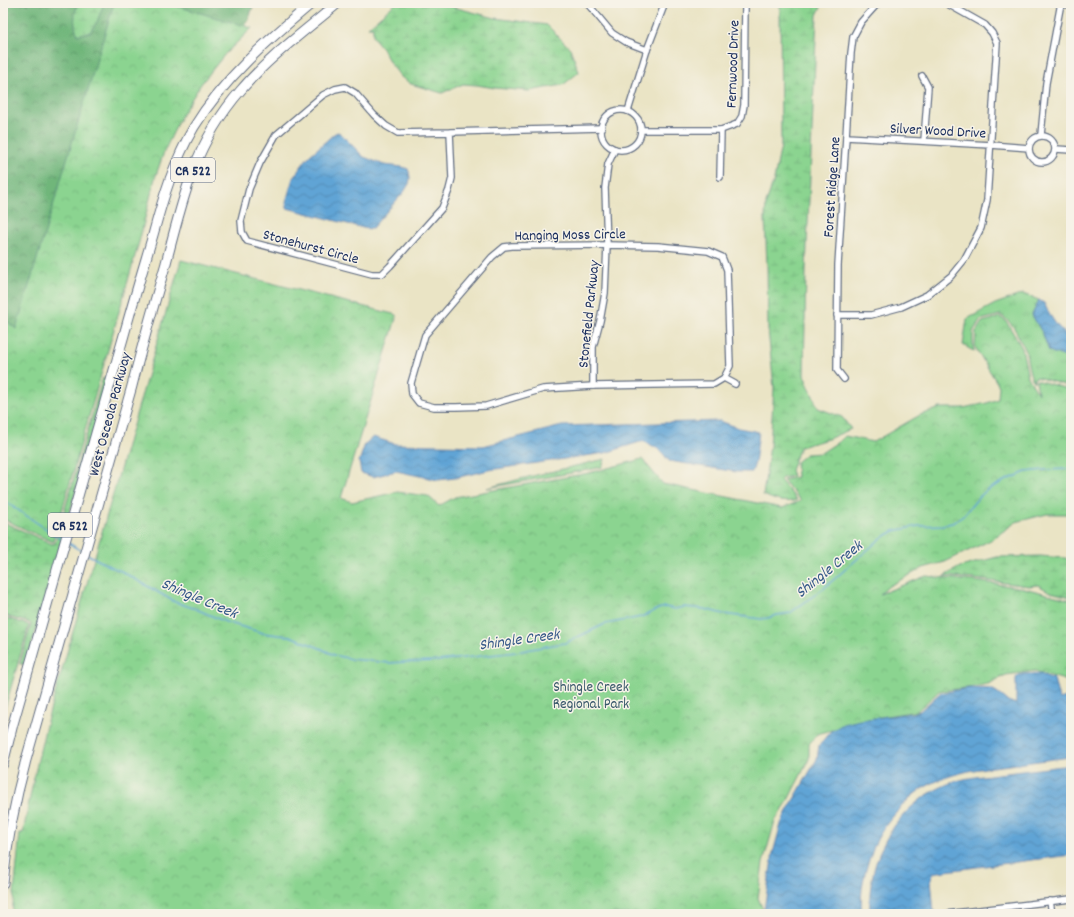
<svg xmlns="http://www.w3.org/2000/svg" width="1074" height="917" font-family="Dekko,sans-serif">
  <defs>
    <pattern id="grass-tufts" width="24" height="20" patternUnits="userSpaceOnUse"><rect width="24" height="20" fill="#8bd490"/><path d="M3 7l-1-3M5 7V3M7 7l1-3M15 17l-1-3M17 17v-4M19 17l1-3" fill="none" stroke="#77b67f"/></pattern>
    <pattern id="forest-crowns" width="20" height="18" patternUnits="userSpaceOnUse"><rect width="20" height="18" fill="#70b67a"/><path d="M2 6a3 3 0 1 1 6 0M12 15a3 3 0 1 1 6 0" fill="none" stroke="#5b9467"/></pattern>
    <pattern id="wetland-marsh" width="20" height="14" patternUnits="userSpaceOnUse"><rect width="20" height="14" fill="#8bd490"/><path d="M1 5h8M5 5V1M11 12h8M15 12V8" fill="none" stroke="#77b67f"/></pattern>
    <pattern id="park-crowns" width="20" height="18" patternUnits="userSpaceOnUse"><rect width="20" height="18" fill="#8bd490"/><path d="M2 6a3 3 0 1 1 6 0M12 15a3 3 0 1 1 6 0" fill="none" stroke="#77b67f"/></pattern>
    <pattern id="water-waves" width="16" height="10" patternUnits="userSpaceOnUse"><rect width="16" height="10" fill="#61a4d5"/><path d="M0 5q4-4 8 0t8 0" fill="none" stroke="#4f86b0"/></pattern>
  </defs>
  <rect width="100%" height="100%" fill="#f7f3e8"/>
  <filter id="ink" filterUnits="userSpaceOnUse"><feTurbulence type="fractalNoise" baseFrequency=".025" numOctaves="2"/><feDisplacementMap in="SourceGraphic" scale="8" xChannelSelector="R" yChannelSelector="G"/><feConvolveMatrix kernelMatrix="1 2 1 2 8 2 1 2 1" color-interpolation-filters="sRGB"/></filter>
  <filter id="wash" filterUnits="userSpaceOnUse"><feTurbulence type="fractalNoise" baseFrequency=".012" numOctaves="4" result="noise"/><feDisplacementMap in="SourceGraphic" scale="16" xChannelSelector="R" yChannelSelector="G"/><feGaussianBlur stdDeviation="0.9" result="paint"/><feColorMatrix in="noise" values="0 0 0 0 0 0 0 0 0 0 0 0 0 0 0 0 0 1.4 0 .05"/><feComposite in="paint" operator="in"/></filter>
  <g filter="url(#wash)">
    <rect width="100%" height="100%" fill="#eae4c5"/>
    <path fill="url(#grass-tufts)" stroke="#538277" d="M1023,294L1039,300L1032,315L1043,334L1049,351L1071,359V387L1037,377L1034,378V382C1028,372 1028,361 1025,349C1024,345 1020,342 1019,338C1016,329 1008,319 1000,315L980,320L973,332V347L975,352L963,345L967,319L995,304Z"/>
    <path fill="url(#forest-crowns)" stroke="#46726c" d="M3,3H254L248,22L220,47L170,33L99,374L3,326Z"/>
    <g fill="url(#wetland-marsh)" stroke="#538277">
      <path d="M78,3H104L97,22L90,32L78,35C73,25 74,14 78,3Z"/>
      <path d="M396,3H438L495,18L547,25L570,48L579,72L563,85L529,91L495,88L477,85L463,84L442,93L411,84L401,77L390,63L382,48L373,37V27H368Z"/>
      <path d="M780,3H823L817,15L806,269L804,375L818,408L842,417L851,429L828,439L800,447L791,470L793,476L782,478L780,480L797,500C785,504 775,500 763,495L770,446L774,388L768,330L767,265L765,218L766,203L774,180L781,146Z"/>
      <path d="M103,378L108,379L26,665L20,664L31,624L30,623L3,615V522L52,544L55,543Z"/>
      <path d="M605,459L602,467L588,470L487,488L524,478Z"/>
      <path d="M1040,556L1065,558L1071,560V597L1050,592L1038,585L1029,586L975,579L944,576L960,567L997,557Z"/>
    </g>
    <g fill="url(#park-crowns)" stroke="#538277">
      <path d="M114,3H166L252,28L225,54L201,84L181,116L164,152L155,178L139,242L53,542L3,519V318L16,329Z"/>
      <path d="M181,260L397,315L341,498L352,502L397,492L428,496L439,506L455,497L589,473L642,459L663,484L782,508L801,501L783,480L797,477L796,462L806,454L821,453L841,440L845,436L873,442L920,415L940,408H963L987,403L998,399L999,386L975,347L976,332L982,322L1000,317L1006,321L1022,348L1028,377L1038,394L1036,380L1071,390V514H1047L1016,522L991,540L945,562L923,568L889,586L880,594L926,576L975,581L1024,588L1071,600V682L1035,671L1006,675L988,684L967,688L939,691L917,711L880,717L853,722L832,730L817,734L809,744V759L786,804L775,821L763,863L758,898L765,914H12L20,833H23C30,795 38,758 47,721Z"/>
      <path d="M3,617L29,625L3,715Z"/>
    </g>
    <g fill="url(#water-waves)" stroke="#3e6a9a">
      <path d="M338,132L341,134L364,157L384,165L402,167L408,169L409,172L410,178L409,184L404,192L372,228L367,229L287,208L286,202L293,178L308,157L335,133Z"/>
      <path d="M1039,300L1044,303C1050,316 1058,330 1071,338V359L1049,351L1043,334L1032,315Z"/>
      <path d="M720,421L739,428L759,432L755,463L752,472H737L669,461L659,449L643,441L605,453L489,470L455,478L438,480L396,471L373,477L361,473L359,462L365,444L373,437L395,444L483,446L562,426Z"/>
      <path d="M1023,674H1040L1054,679L1059,699L1071,696V757C1051,759 1031,762 1010,765C981,768 952,772 925,787C914,793 904,803 896,813C886,824 878,835 873,849C865,869 859,891 862,914H766L764,910L773,853L781,824L786,813L817,759L819,745L830,732L843,724L860,720L913,713L920,711L940,693L971,688L991,689L997,692L1008,701L1016,704V679C1017,675 1019,675 1023,674Z"/>
      <path d="M1071,765V855L938,872L934,873L931,879L934,914H870C866,855 899,800 956,781C970,777 984,776 998,774C1023,771 1047,768 1071,765Z"/>
    </g>
    <g fill="none" stroke-linecap="round" stroke-linejoin="round">
      <g stroke="#61a4d5" stroke-width="1.5">
        <path d="M3,500L61,539"/>
        <path d="M68,543L82,551"/>
        <path d="M87,554L109,566L121,571L175,602L196,609L226,622L263,633L278,635L290,636L322,649L334,655L351,659L390,663L405,662L437,661L516,652L547,646L565,643L605,624L616,622L641,617L650,613L658,609L665,607L675,609L684,607L704,609L724,614L761,619L768,618L777,615L790,613L824,588L880,539L894,531L918,526L942,525L952,523L956,521L963,516L978,498L987,490L1004,481L1026,472L1044,470L1071,469"/>
      </g>
    </g>
  </g>
  <g filter="url(#ink)">
    <g fill="none" stroke-linecap="round" stroke-linejoin="round">
      <defs>
        <g id="street">
          <path d="M587,3L612,33L626,42L647,50"/>
          <path d="M922,76L928,87L924,141"/>
          <circle cx="621" cy="130" r="20"/>
          <path d="M628,111L647,50L665,3"/>
          <path d="M641,130H721L737,124L742,116L744,105L745,3"/>
          <path d="M450,132L452,178L449,190L442,208L390,266L382,274H372L247,241L242,232L241,221L249,189L260,163L276,135L323,95L335,89L345,87L355,93L374,115L386,126L398,133L450,132L602,128"/>
          <path d="M1041,135L1046,83L1061,3"/>
          <circle cx="1042" cy="149" r="13"/>
          <path d="M846,137L991,145L1029,148"/>
          <path d="M1056,149L1071,150"/>
          <path d="M720,177L721,130"/>
          <path d="M607,245L658,246L708,251L722,257L727,270L730,366L724,378L714,384L593,386L543,389L486,406L456,407H434L419,403L412,394L411,383L425,335L492,257L504,247L512,246Z"/>
          <path d="M837,315H871L901,307L927,295L951,276L964,260L981,228L987,200L997,43L992,33L985,25L946,3"/>
          <path d="M724,378L735,384"/>
          <path d="M844,379L837,370L838,265L846,137L851,53L853,37L861,22L878,3"/>
          <path d="M593,386V347L600,321L605,293L607,245L605,188L608,164L615,149"/>
          <path d="M1050,901L1052,914"/>
          <path d="M946,914L1071,899"/>
        </g>
        <path id="secondary" d="M1059,3L1071,4"/>
        <g id="primary">
          <path d="M3,764L13,724C50,594 87,465 124,335C133,302 143,269 153,235C163,198 174,161 194,127C224,78 268,40 312,3"/>
          <path d="M3,883C7,841 15,800 26,760L132,386C142,345 154,304 166,263C174,232 182,200 193,170C204,142 221,113 241,90C269,57 305,31 338,3"/>
        </g>
      </defs>
      <use href="#street" stroke="#636e82" stroke-width="8"/>
      <use href="#secondary" stroke="#636e82" stroke-width="10"/>
      <use href="#primary" stroke="#636e82" stroke-width="11"/>
      <use href="#street" stroke="#fff" stroke-width="5.5"/>
      <use href="#secondary" stroke="#fff" stroke-width="8"/>
      <use href="#primary" stroke="#fff" stroke-width="9"/>
    </g>
  </g>
  <g text-anchor="middle" stroke-width="3" stroke-linejoin="round" paint-order="stroke">
    <g fill="#f7f3e8" stroke="#5d6a87" stroke-width="1">
      <rect x="171" y="158" width="44" height="24" rx="3"/>
      <rect x="48" y="513" width="44" height="24" rx="3"/>
    </g>
    <g font-size="14" font-weight="bold" fill="#1b2f5e">
      <text x="193" y="175">CR 522</text>
      <text x="70" y="530">CR 522</text>
    </g>
    <g font-size="15" fill="#1b2f5e" stroke="#f7f3e8">
      <text transform="translate(732 64) rotate(-88)" y="5">Fernwood Drive</text>
      <text transform="translate(938 130) rotate(3)" y="5">Silver Wood Drive</text>
      <text transform="translate(831 187) rotate(-86)" y="5">Forest Ridge Lane</text>
      <text transform="translate(570 234) rotate(-1)" y="5">Hanging Moss Circle</text>
      <text transform="translate(311 246) rotate(15)" y="5">Stonehurst Circle</text>
      <text transform="translate(588 314) rotate(-84)" y="5">Stonefield Parkway</text>
      <text transform="translate(109 414) rotate(-75)" y="5">West Osceola Parkway</text>
    </g>
    <g font-size="15" fill="#37586a" stroke="#f7f3e8">
      <text x="591" y="691">Shingle Creek<tspan x="591" dy="17">Regional Park</tspan></text>
    </g>
    <g font-size="16" font-style="italic" fill="#345888" stroke="#f7f3e8">
      <text transform="translate(828 568) rotate(-39)" y="6">Shingle Creek</text>
      <text transform="translate(200 597) rotate(23)" y="6">Shingle Creek</text>
      <text transform="translate(519 638) rotate(-8)" y="6">Shingle Creek</text>
    </g>
  </g>
  <rect width="1074" height="917" fill="none" stroke="#f7f3e8" stroke-width="16"/>
</svg>
